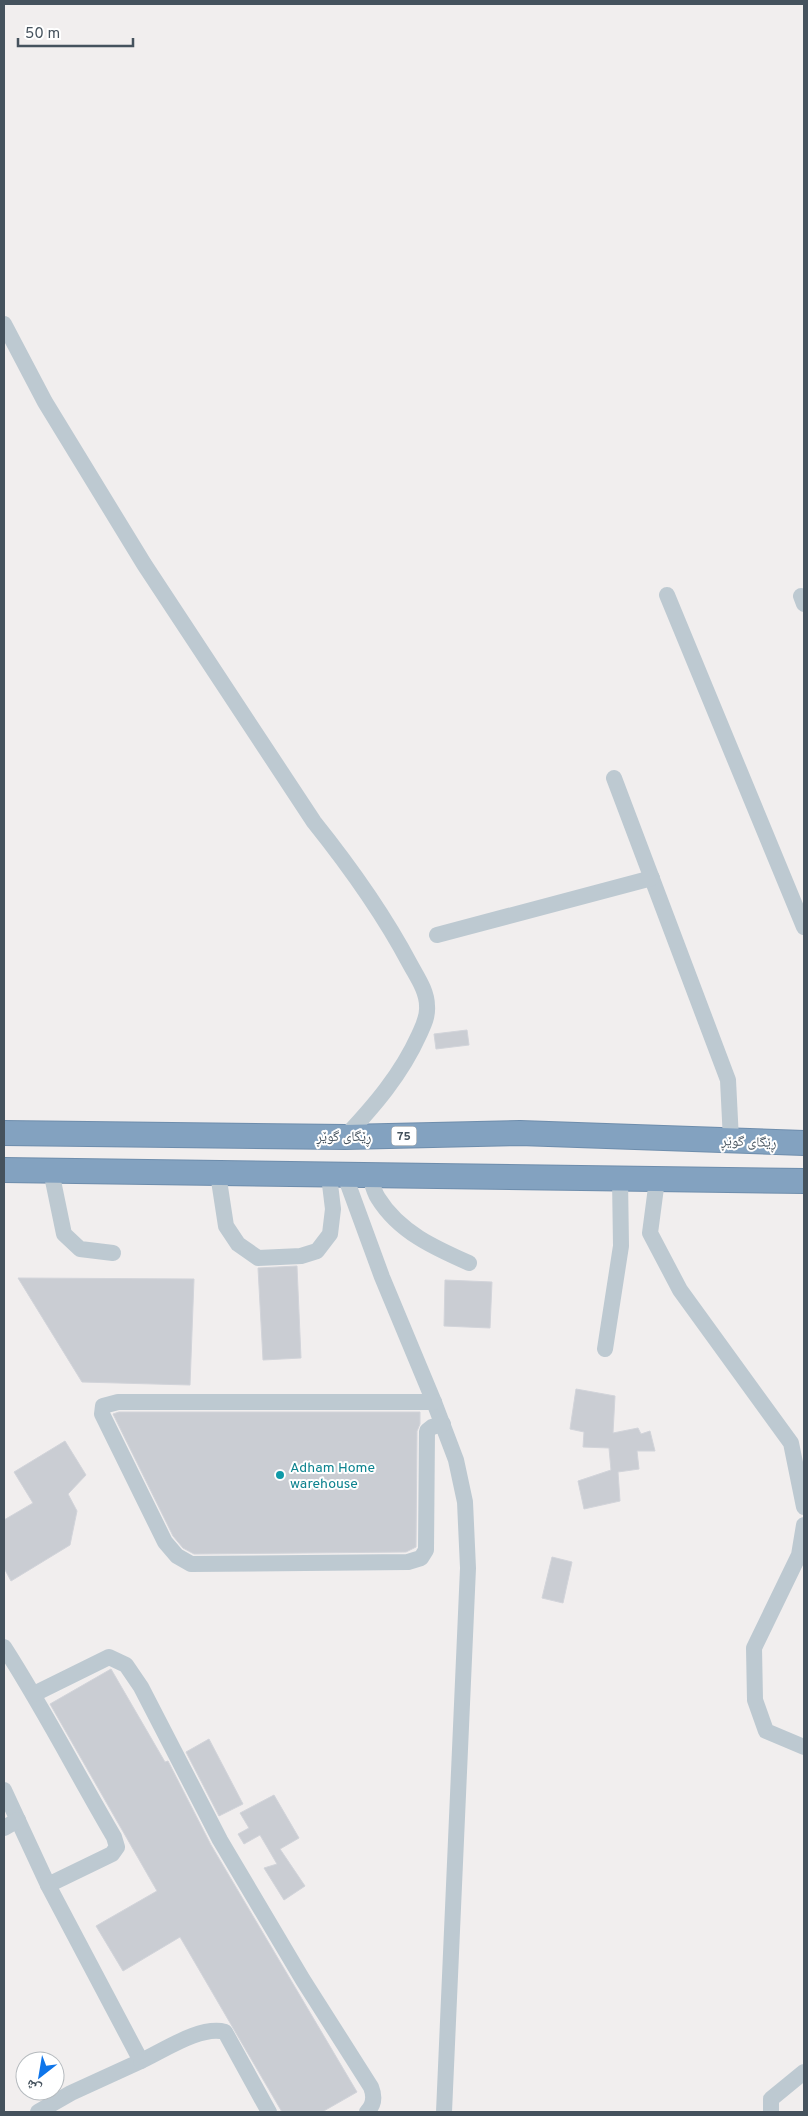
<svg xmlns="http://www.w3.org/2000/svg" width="808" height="2116" font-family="Overpass,'Noto Naskh Arabic',sans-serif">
  <rect width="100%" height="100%" fill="#f1eeee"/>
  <g fill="#cacdd3" stroke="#d2d4da">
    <path d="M467,1030L469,1045L436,1049L434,1034Z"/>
    <path d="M297,1266L301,1358L263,1360L258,1268Z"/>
    <path d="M18,1278L194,1279L190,1385L82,1382Z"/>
    <path d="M445,1280L492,1282L490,1328L444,1326Z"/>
    <path d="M576,1389L615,1396L613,1433L638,1428L641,1434L650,1431L655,1451H637L639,1469L618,1472L620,1501L584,1509L578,1481L611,1470L609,1448L583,1447L584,1432L570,1429Z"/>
    <path d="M119,1412H420V1424L417,1431L416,1547L406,1552L194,1554L183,1548L173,1536L113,1414Z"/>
    <path d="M65,1441L86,1475L68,1494L77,1511L70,1545L11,1581L4,1568V1520L33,1503L14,1472Z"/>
    <path d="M552,1557L572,1562L563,1603L542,1598Z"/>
    <path d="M111,1669L165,1762L168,1761L211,1845L357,2092L322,2112H282L180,1937L123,1971L96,1926L157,1891L50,1704Z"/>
    <path d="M209,1739L243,1804L219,1816L186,1752Z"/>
    <path d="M274,1795L299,1838L280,1849L305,1886L284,1900L264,1868L277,1864L260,1835L244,1844L238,1834L249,1828L240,1813Z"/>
  </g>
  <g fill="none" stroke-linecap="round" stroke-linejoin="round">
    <defs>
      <g id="highway">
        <path d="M4,1133L345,1137L520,1133L804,1143"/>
        <path d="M4,1170L804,1181"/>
      </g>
    </defs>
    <use href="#highway" stroke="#6e8dac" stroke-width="26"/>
    <g stroke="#bdc9d1" stroke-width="16">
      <path d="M4,324L45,402L144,564L314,822C350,867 383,913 410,964C417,977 427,991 427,1006C428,1017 423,1026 419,1035C401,1075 374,1106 345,1137"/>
      <path d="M667,595L804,927"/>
      <path d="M801,596L804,604"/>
      <path d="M614,778L728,1080L731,1140"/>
      <path d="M437,935L652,878"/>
      <path d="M51,1171L64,1234L80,1249L113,1253"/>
      <path d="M218,1174L226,1226L238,1244L258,1258L301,1256L317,1251L330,1234L333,1209L329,1176"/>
      <path d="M345,1176L382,1277L434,1402L456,1460L465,1502L468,1568L444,2112"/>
      <path d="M370,1176C372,1183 374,1192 378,1198C399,1232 435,1248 469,1263"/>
      <path d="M657,1180L650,1233L680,1290L791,1443L804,1507"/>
      <path d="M605,1349L621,1246L620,1179"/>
      <path d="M434,1402H118L103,1406L102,1414L165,1542L177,1556L191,1564L408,1562L421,1558L426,1550L427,1431L432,1427L443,1424"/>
      <path d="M804,1525L799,1555L754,1648L755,1700L766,1731L804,1747"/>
      <path d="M4,1647C44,1709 77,1774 114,1837L117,1847L112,1854L48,1885"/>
      <path d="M34,1694L109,1657L126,1665L141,1687L220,1840L303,1980L371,2087C375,2097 374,2105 367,2112"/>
      <path d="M4,1790L48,1885L141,2061L71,2093L38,2112"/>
      <path d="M4,1828L18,1820"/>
      <path d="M141,2061C163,2051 201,2025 225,2032L269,2112"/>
      <path d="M771,2112V2099L804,2072"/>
    </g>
    <use href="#highway" stroke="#83a2c0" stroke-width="24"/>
  </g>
  <circle fill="#0f9aa8" stroke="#fff" stroke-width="2" cx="280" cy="1475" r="5"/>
  <g text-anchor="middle" stroke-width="4" stroke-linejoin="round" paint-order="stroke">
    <rect fill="#fff" stroke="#7d868e" stroke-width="1" x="391.5" y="1126.5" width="25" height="19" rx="4"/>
    <g font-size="12" font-weight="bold" fill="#45525d">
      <text x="404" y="1140">75</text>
    </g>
    <g font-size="14" fill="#45525d" stroke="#fff">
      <text x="344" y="1141">ڕێگای گوێڕ</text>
      <text transform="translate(749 1141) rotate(2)" y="5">ڕێگای گوێڕ</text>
    </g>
    <g font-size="14" fill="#0d838f" stroke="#fff" text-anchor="start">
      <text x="290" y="1472">Adham Home<tspan x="290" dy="16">warehouse</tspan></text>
    </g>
  </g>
  <rect width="808" height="2116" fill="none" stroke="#45525d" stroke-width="10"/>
  <g transform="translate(40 2076) rotate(211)"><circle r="24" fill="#ffffff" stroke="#b5babe"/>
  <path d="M0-4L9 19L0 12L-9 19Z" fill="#0e75ea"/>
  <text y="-8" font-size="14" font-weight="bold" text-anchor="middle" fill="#45525d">ش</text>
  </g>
  <path d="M18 38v8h115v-8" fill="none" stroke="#45525d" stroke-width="2.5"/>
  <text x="25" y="38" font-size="15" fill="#45525d" stroke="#ffffff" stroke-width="4" paint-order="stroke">50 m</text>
</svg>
